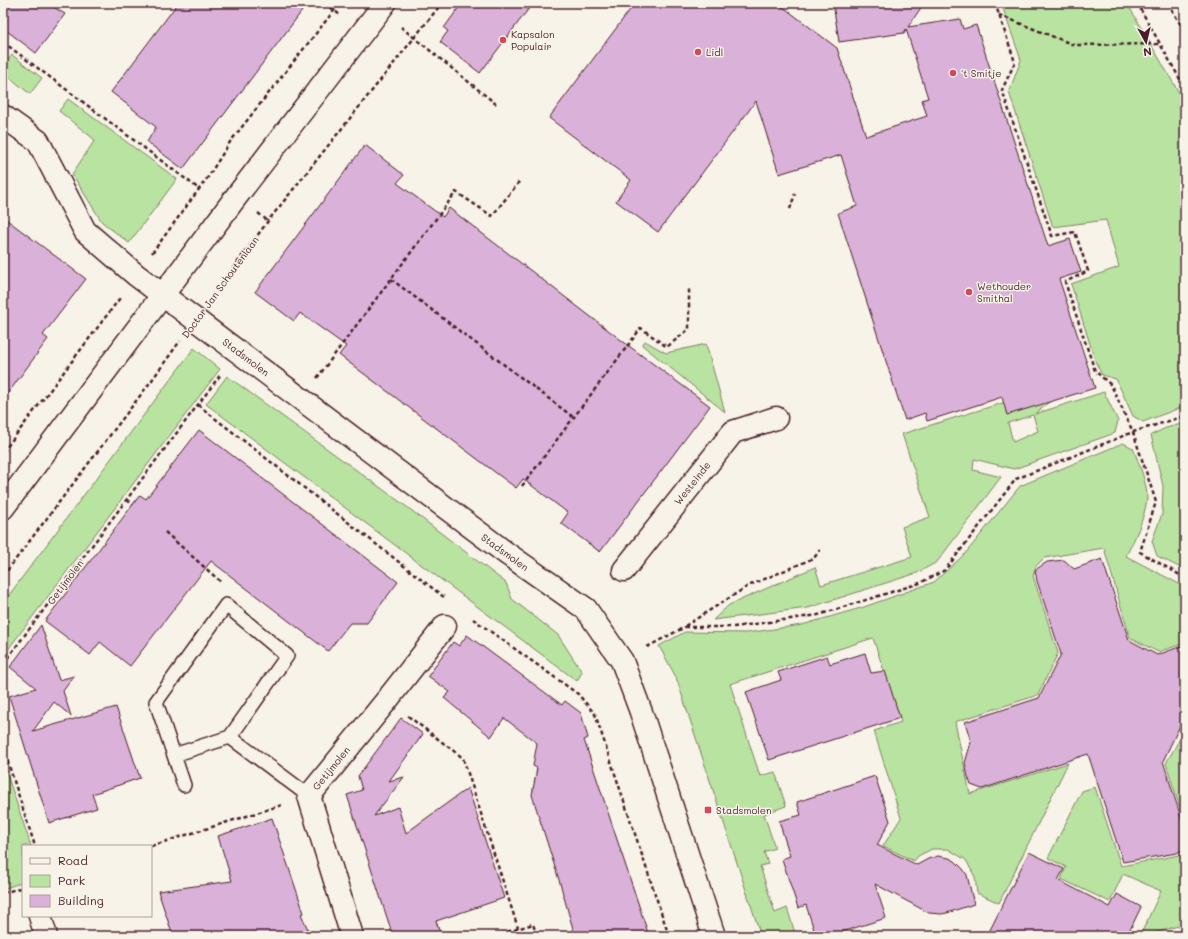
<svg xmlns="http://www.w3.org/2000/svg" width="1188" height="939" font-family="Mali,sans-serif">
  <rect width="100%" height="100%" fill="#f7f3e8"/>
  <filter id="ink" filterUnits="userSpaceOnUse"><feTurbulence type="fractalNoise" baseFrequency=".025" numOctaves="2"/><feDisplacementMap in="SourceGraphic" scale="8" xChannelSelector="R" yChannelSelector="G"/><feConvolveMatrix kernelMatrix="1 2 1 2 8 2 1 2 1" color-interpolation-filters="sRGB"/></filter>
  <g filter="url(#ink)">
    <g fill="#b9e3a0" stroke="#828166" fill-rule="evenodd">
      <path d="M1001,3H1127L1185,103V406L1143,422L1133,416L1116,379L1102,375L1096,363L1071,284L1119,267L1106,220L1053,227L1009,92L1021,60Z"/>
      <path d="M12,55L42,78L30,94L3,72V67Z"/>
      <path d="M68,99L177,179L129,243L102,222L72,174L95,140L59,111Z"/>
      <path d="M645,341L666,353L706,344L725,412L642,345Z"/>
      <path d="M194,348L220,369L3,656V603Z"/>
      <path d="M227,376L407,507L506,583L512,599L558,635L582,672L577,681L206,404Z"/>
      <path d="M1051,388L1055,397L1035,414L1104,392L1118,421L1115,433L1014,469L974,459L973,470L1001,477L937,562L917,573L808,608L713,620L729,605L815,567L821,585L912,557L902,527L930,517L902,434ZM1033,415L1038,431L1013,442L1008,423Z"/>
      <path d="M1185,423V570L1157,556L1152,541L1162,514L1163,486L1151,435L1166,428Z"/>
      <path d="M1123,443L1133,448C1138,461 1148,485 1147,499C1144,520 1135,538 1126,556L1185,587V643L1158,652L1130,638L1104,548L1044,558L1036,566L1033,576L1058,653L1038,695L955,722L970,794L1068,763L999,903L977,893L975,877L966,860L948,849H932L918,856L914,861L883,846L901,818L874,731L901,722L873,638L730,684L760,776L775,772L786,806L764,814L775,848L764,852L768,864L760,866L775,913L787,908L796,936H761L676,677L659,646L685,632L746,633L802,625L864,607L934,582L965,554L1020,486Z"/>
      <path d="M1185,730V824L1166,763Z"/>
      <path d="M3,762L31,846H23V882L3,889Z"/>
      <path d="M1095,787L1121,866L1185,854V924L1144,936H1140L1161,891L1123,874L1110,902L1061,879L1066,867L1048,858L1082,791Z"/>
    </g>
    <g fill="#dab1d8" stroke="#4a1f2b">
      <path d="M3,3H47L65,14L36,53L3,28Z"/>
      <path d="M178,3H308L183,169L147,142L156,127L111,92Z"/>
      <path d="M462,3H533L480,73L440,42L448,31L444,28Z"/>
      <path d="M635,3H778L837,48L866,136L927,116L922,100L928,98L906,29L904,33L839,42L833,3H924L908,27L960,19L963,29L976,25L1048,246L1070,239L1081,272L1059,279L1095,388L1007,415L1002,397L927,421L925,413L905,420L838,213L857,206L841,155L779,174L756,101L658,232L616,201L631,180L549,118Z"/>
      <path d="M365,145L404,175L397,183L443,217L449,208L625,343L710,406L600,552L561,523L568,513L523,479L516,488L339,355L346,346L300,313L294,321L255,292Z"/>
      <path d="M3,217L86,279L43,335L48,339L3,400Z"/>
      <path d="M199,430L398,582L367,623H350L328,651L211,561L130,666L100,642L90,655L45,621L140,495L146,499Z"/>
      <path d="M1102,559L1129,640L1157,655L1185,645V715L1163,761L1185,830V848L1177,853L1123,862L1088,754L982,789L971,785L968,777L965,763L971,742L965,722L1039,698L1061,654L1037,581L1035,570L1047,562L1064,560L1074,569Z"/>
      <path d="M41,625L59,680L74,676L63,691L71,716L54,702L33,731L116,707L140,778L92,794L97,808L49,823L9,696L36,688L10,667Z"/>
      <path d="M467,635L562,705L565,701L581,713L588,738L584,740L649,936H575L560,883L532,795L537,768L533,766L537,743L504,718L491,737L444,698L450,692L428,676L453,642L459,646Z"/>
      <path d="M865,653L871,673L885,671L900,718L769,760L746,692L781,680L778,672L827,656L830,664Z"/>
      <path d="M401,718L423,734L389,781L404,777L374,816L398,807L406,833L468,788L504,898L436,921L441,936H393L347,795L362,790L358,776Z"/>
      <path d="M875,776L890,821L877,845L917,865L928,859L938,856L949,858L955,861L963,869L967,875L974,904L947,913L941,914L929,913L875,884L886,918L829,936H816L806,905L798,908L782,859L790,856L779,821L801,815L797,802Z"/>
      <path d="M272,818L304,913L301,914L311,936H173L158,891L232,881L218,836Z"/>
      <path d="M1029,852L1064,869L1058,880L1110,907L1117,894L1141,907L1127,936H987Z"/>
    </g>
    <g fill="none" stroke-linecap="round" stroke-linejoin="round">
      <defs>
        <g id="service">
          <path d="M230,737L309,796"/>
          <path d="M174,755L230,737L287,656L226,605L156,702L184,785"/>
        </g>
        <g id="minor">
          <path d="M3,116L38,141L85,231L136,275L506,553L586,609L622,661L641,712L714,936"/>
          <path d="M624,570L733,432L776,418"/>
          <path d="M40,916L46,936"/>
          <path d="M352,936L309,796L387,700L445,626"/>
        </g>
        <path id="tertiary" d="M3,508L236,197L385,3"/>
      </defs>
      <use href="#service" stroke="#4a1f2b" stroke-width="16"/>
      <use href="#minor" stroke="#4a1f2b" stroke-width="25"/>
      <use href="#tertiary" stroke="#4a1f2b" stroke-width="25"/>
      <g stroke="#4a1f2b" stroke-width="2.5" stroke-dasharray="4 3" stroke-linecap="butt">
        <path d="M325,3L340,15"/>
        <path d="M995,3L1015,62L1002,90L1052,236L1075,232L1088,271L1065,282L1095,371L1111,385L1133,432L1156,502L1140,552L1185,578"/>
        <path d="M1137,3L1185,88"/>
        <path d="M1168,3L1185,32"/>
        <path d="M999,15L1074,45L1161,44"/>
        <path d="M401,27L496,104"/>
        <path d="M3,42L199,189"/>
        <path d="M790,209L795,194"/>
        <path d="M258,213L268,221"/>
        <path d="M152,253L208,177L230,142L340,3"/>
        <path d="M391,279L573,417"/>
        <path d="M212,297L268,221L442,3"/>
        <path d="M317,378L456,192L492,216L519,182"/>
        <path d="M198,405L445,598"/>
        <path d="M3,452L120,298"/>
        <path d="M522,486L641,328L667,347L689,329V289"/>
        <path d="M127,500L133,505"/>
        <path d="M165,532L221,582"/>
        <path d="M3,576L152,380L180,341"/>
        <path d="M473,619L578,694L595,714L669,936"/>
        <path d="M685,626L748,586L814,558L820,550"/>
        <path d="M647,647L685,627H734L818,615L920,583L945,570L1016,479L1133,432L1185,416"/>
        <path d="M3,664L221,374"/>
        <path d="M408,716L463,758L518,928"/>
        <path d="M3,747L35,846"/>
        <path d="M151,846L282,805"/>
        <path d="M3,893L23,887"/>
        <path d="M494,936L533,924L537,936"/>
      </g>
      <use href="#service" stroke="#f7f3e8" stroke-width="13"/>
      <use href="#minor" stroke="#f7f3e8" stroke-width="22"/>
      <use href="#tertiary" stroke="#f7f3e8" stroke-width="22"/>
    </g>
  </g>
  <g fill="#d1495b" stroke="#f7f3e8" stroke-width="1.5">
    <circle cx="503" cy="40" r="4"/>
    <circle cx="698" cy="52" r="4"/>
    <circle cx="953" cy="73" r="4"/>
    <circle cx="969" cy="292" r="4"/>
    <rect x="704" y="806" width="8" height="8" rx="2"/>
  </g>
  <g text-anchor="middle" stroke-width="3" stroke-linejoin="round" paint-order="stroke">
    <g font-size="10" fill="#4a1f2b" stroke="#f7f3e8" text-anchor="start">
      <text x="511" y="38">Kapsalon<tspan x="511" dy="12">Populair</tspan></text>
      <text x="706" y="56">Lidl</text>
      <text x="961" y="77">'t Smitje</text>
      <text x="977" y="290">Wethouder<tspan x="977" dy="12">Smithal</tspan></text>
      <text x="716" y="814">Stadsmolen</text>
    </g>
    <g font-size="10" fill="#4a1f2b" stroke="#f7f3e8">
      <text transform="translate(220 287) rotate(-54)" y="4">Doctor Jan Schoutenlaan</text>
      <text transform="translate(246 357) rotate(37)" y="4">Stadsmolen</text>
      <text transform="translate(692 483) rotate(-52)" y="4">Westeinde</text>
      <text transform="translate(505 552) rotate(36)" y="4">Stadsmolen</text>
      <text transform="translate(65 582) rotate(-53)" y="4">Getijmolen</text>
      <text transform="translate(331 768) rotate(-51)" y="4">Getijmolen</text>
    </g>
  </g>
  <rect width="1188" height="939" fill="none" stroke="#f7f3e8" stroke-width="16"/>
  <rect x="8" y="8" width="1172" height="923" fill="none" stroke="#4a1f2b" stroke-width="1.5" filter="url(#ink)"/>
  <rect x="22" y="845" width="130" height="72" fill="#f7f3e8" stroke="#b29e9c"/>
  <rect x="30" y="858" width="20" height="6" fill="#f7f3e8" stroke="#b29e9c"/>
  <text x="58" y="865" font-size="12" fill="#4a1f2b">Road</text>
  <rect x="30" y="875" width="20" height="12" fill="#b9e3a0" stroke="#b29e9c"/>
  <text x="58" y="885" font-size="12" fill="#4a1f2b">Park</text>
  <rect x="30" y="895" width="20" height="12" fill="#dab1d8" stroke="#b29e9c"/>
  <text x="58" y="905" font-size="12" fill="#4a1f2b">Building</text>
  <g transform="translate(1146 42) rotate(172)" stroke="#f7f3e8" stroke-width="3" paint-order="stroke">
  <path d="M0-3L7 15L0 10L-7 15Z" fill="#4a1f2b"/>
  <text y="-6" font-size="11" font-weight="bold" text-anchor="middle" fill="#4a1f2b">N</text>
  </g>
</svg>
